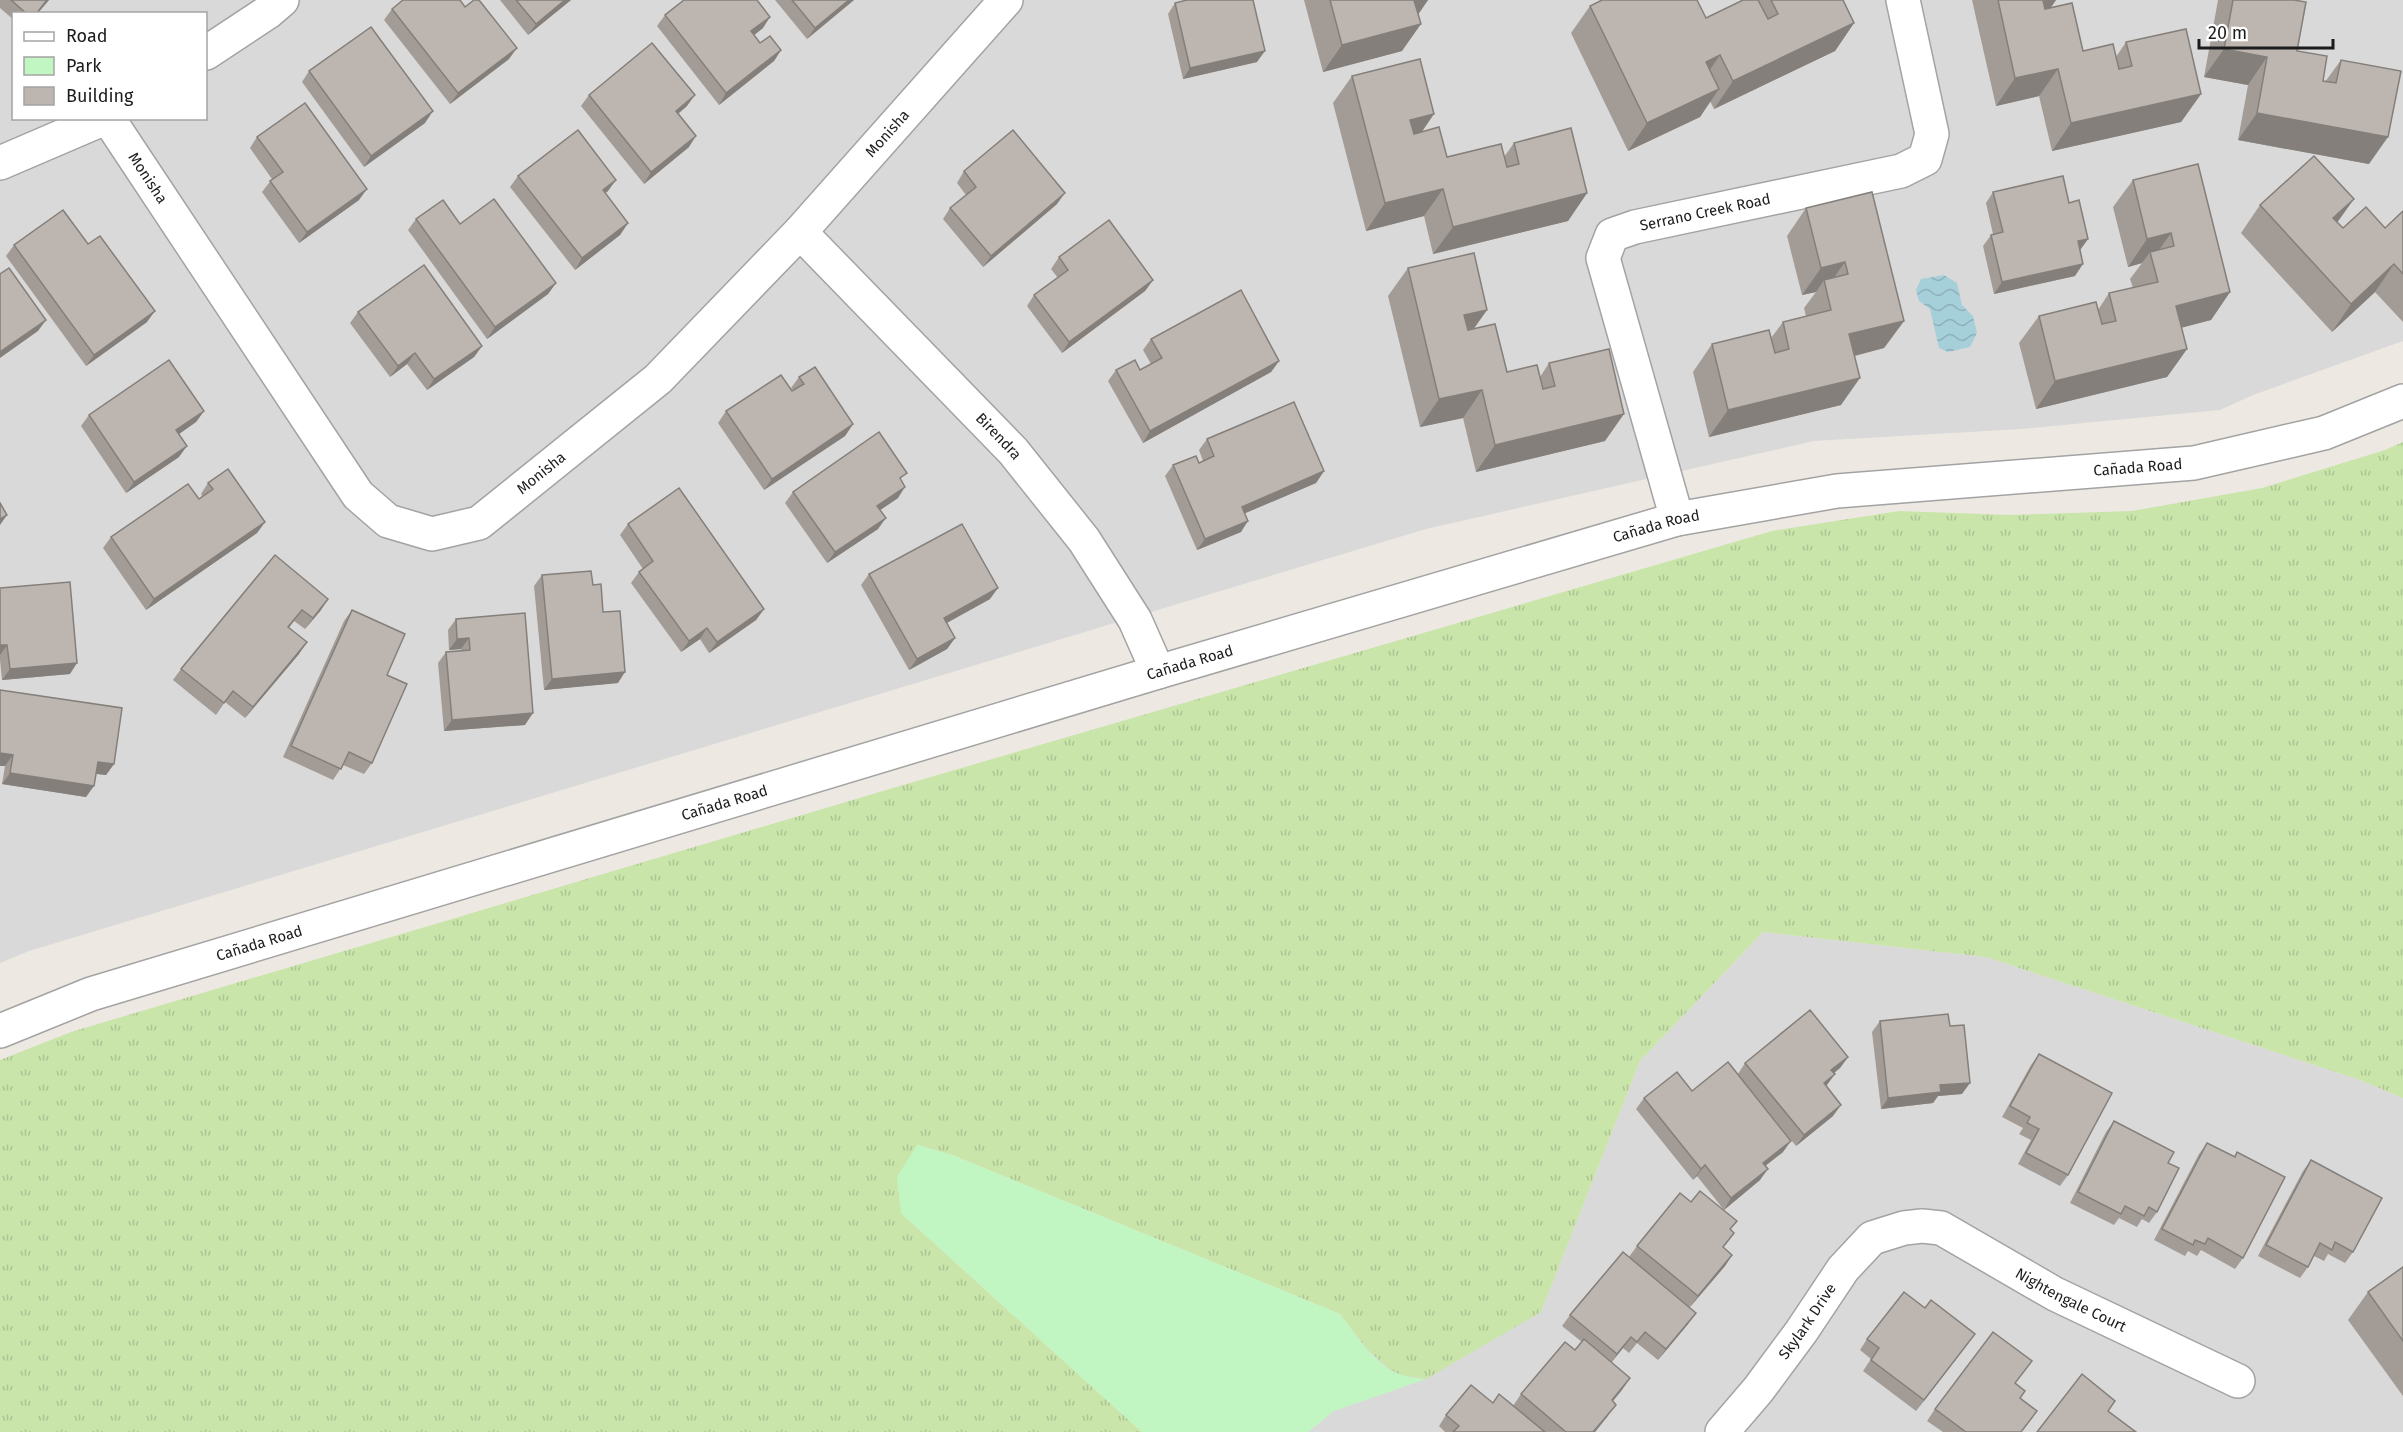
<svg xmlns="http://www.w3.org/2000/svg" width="2403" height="1432" font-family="'Fira Sans',sans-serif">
  <defs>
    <pattern id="grass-tufts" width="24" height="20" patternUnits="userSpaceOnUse" patternTransform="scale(1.5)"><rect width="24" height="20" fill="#c9e5aa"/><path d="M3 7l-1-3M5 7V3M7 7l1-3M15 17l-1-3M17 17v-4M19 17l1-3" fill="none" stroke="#acc492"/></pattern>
    <pattern id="water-waves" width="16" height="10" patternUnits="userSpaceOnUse" patternTransform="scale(1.5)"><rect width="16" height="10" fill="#a5cfd9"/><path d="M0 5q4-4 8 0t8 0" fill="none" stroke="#8db1ba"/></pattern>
  </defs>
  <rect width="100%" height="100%" fill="#ede9e2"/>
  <g fill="#dad9d9" fill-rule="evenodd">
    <path d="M0,0H2403V341L2253,395L2220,410L2021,429L1814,441L1426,529L29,951L0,963ZM14,14H206V118H14Z"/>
    <path d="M1763,932L1986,957L2360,1080L2403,1098V1432H1142L1340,1314L1365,1347L1541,1312L1640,1061Z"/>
  </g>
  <path fill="url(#grass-tufts)" d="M2403,442V1098L2360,1080L1986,957L1763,932L1640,1061L1541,1312L1426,1379L1400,1375L1387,1367L1365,1347L1340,1314L952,1155L917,1145L901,1213L1142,1432H0V1060L71,1032L893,788L1772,531L1899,511L2011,515L2132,511L2262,488L2385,450Z"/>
  <path fill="#c1f6c3" d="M917,1145L952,1155L1340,1314C1355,1334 1377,1368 1402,1375C1409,1378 1418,1378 1426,1379L1334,1411L1308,1432H1142L901,1213L897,1177Z"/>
  <path fill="url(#water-waves)" d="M1944,275L1957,283L1962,305L1973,316L1977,333L1970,347L1948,352L1939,348L1930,309L1919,301L1916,290L1921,279Z"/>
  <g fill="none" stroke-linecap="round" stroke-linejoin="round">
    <defs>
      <g id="minor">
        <path d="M206,53L268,12L282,0"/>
        <path id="s1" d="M108,118L358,495L388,521L432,534L479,523L658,379L800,232L1006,0"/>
        <path d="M0,163L105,118"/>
        <path id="s2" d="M800,232L1013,451L1084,540L1135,620L1158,672"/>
        <path id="s3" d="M1677,519L1603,258L1612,235L1635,227L1901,171L1925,159L1932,134L1903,0"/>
        <path id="s4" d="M0,1031L91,994L1158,672L1677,519L1837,491L2194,463L2324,433L2403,401"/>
        <path id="s5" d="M1722,1432L1758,1390L1801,1332L1843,1269L1872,1238L1904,1228L1922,1226L1941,1228L2055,1294L2238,1381"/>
      </g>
    </defs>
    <use href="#minor" stroke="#a3a3a3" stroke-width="36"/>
    <use href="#minor" stroke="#fff" stroke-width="33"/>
  </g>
  <g fill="#a39c96">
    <path d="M0,0H49L37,14H14V20L0,8Z"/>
    <path d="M500,0H571L528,35Z"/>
    <path d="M775,0H854L807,39Z"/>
    <path d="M1304,0H1428L1418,14L1402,51L1323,72Z"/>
    <path d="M1743,0H1843L1854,23L1835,51L1714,109L1710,101L1700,117L1628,151L1571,33L1590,6L1706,18Z"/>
    <path d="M1972,0H2056L2051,7L2083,51L2116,57L2126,42L2201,94L2181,122L2052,151L2039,96L1996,106Z"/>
    <path d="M2218,0H2294L2297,51L2323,81L2325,82L2341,60L2369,164L2238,140L2248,85L2204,77Z"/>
    <path d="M1175,3L1257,62L1183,79L1168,14Z"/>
    <path d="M392,9L509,59L450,104L384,20Z"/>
    <path d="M665,15L763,28L754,35L760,43L781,50L774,61L719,105L657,26Z"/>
    <path d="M309,71L425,123L364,167L302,82Z"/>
    <path d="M1352,76L1422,132L1447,157H1504L1514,143L1587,193L1568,221L1433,254L1424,216L1366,231L1333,103Z"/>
    <path d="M589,95L687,106L678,114L689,147L644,184L581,106Z"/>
    <path d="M257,137L359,200L299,243L262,192L272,179L250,148Z"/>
    <path d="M964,171L1057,204L983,267L943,219L950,208L966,195L957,183Z"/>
    <path d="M518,176L608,191L605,193L628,223L620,235L575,270L510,187Z"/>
    <path d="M2133,180L2230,292L2211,320L2181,328L2187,349L2167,377L2036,409L2019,343L2039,316L2098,310L2109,293L2133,288L2130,279L2142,263L2128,267L2113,207Z"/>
    <path d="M1993,192L2069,203L2088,239L2080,250L2075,276L1994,294L1983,246L1991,235L1993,234L1986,203Z"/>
    <path d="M2260,205L2343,228H2385L2403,211V322L2375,292L2332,332L2241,233Z"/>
    <path d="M1806,208L1904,321L1884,348L1855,356L1841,405L1709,437L1693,372L1712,344L1771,338L1783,322L1806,316L1804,308L1816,292L1802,295L1787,236Z"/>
    <path d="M416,219L460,224L556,283L548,294L487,339L408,230Z"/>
    <path d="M88,244L147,322L86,366L6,256L14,245Z"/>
    <path d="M1059,257L1153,280L1145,291L1062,353L1027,306L1034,295L1058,278L1051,269Z"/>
    <path d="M1408,268L1487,310L1473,329L1507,372L1540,377L1549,363L1605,441L1476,472L1463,418L1420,427L1388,296Z"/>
    <path d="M358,312L482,346L474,357L427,390L407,364L390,377L350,323Z"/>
    <path d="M1151,339L1279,361L1271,372L1143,443L1108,381L1116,370H1140L1151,364L1143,350Z"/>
    <path d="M799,377L853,424L845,436L764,490L718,423L726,411L792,391L793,390L791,388Z"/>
    <path d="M204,411L196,422L179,434V457L126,493L81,426L89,415Z"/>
    <path d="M1207,439L1324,471L1316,483L1245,513L1241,532L1197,550L1165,476L1173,465L1199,463L1203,461L1199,450Z"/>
    <path d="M901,481L898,498L880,510L878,529L827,563L785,503L793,492Z"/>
    <path d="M208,483L265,522L257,533L146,610L103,548L111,537L199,499L202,496L201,494Z"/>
    <path d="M628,524L764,609L756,620L709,653L700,639L681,652L631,583L639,572L643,569L620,535Z"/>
    <path d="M275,555L321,610L305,629L294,621L289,628L299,654L245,718L225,702L216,715L173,680L181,669Z"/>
    <path d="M869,574L990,599L946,623L955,638L947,649L909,670L861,585Z"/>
    <path d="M542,575L593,585L603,612L618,683L544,690L534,586Z"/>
    <path d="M0,588L70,674L2,680L0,660Z"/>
    <path d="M352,610L387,675L372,763L364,774L343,765L333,780L283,757L344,621Z"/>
    <path d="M525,613V725L444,731L438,663L446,652L461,651V649L449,650L448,630L456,619Z"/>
    <path d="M0,690L114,764L106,775L96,774L86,797L2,784L5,766H0Z"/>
    <path d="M1880,1021L1962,1094L1938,1096L1933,1103L1881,1109L1872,1032Z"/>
    <path d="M2039,1054L2068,1175L2060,1186L2018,1164L2031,1140L2019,1134L2023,1128L2002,1117L2031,1065Z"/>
    <path d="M1848,1057L1840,1068L1834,1073L1826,1086L1833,1116L1796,1146L1741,1078L1783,1152L1765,1166L1760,1180L1724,1210L1697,1176L1693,1180L1636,1109L1644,1098L1692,1091L1738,1074L1745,1063Z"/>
    <path d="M2114,1121L2168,1163L2157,1212L2149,1223L2142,1219L2137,1227L2119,1218L2114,1225L2070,1203L2106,1132Z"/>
    <path d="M2207,1143L2234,1157L2237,1152L2243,1258L2235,1269L2201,1250L2197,1256L2188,1251L2185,1256L2154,1240L2199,1154Z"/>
    <path d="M2311,1160L2353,1252L2345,1263L2328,1254L2324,1261L2314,1256L2308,1267L2300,1278L2258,1256L2303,1171Z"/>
    <path d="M1691,1202L1731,1229L1723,1248L1732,1255L1725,1266L1690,1307L1688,1324L1658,1360L1637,1343L1629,1353L1623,1348L1611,1363L1630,1378L1612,1401L1608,1416L1595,1432H1545L1513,1406L1521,1394L1575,1350L1582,1342L1562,1326L1570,1315L1629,1257L1637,1246Z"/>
    <path d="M2403,1267V1396L2348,1320L2368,1292Z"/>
    <path d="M1925,1308L1975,1334L1916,1411L1863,1371L1871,1359L1860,1350L1867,1339Z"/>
    <path d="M2015,1384L2020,1398L2021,1432H1943L1927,1421L1935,1409Z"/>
    <path d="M1493,1403L1545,1432H1445L1439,1426L1446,1415Z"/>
  </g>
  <g fill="#847f7a">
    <path d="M47,0H49L37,14H36Z"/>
    <path d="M565,0H571L528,35L536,24Z"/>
    <path d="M849,0H854L807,39L815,28Z"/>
    <path d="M1414,0H1428L1413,22Z"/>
    <path d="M2037,0H2056L2045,16Z"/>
    <path d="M770,17L763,28L744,43L751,31Z"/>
    <path d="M1854,23L1835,51L1714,109L1733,81Z"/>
    <path d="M1421,24L1402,51L1323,72L1342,45Z"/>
    <path d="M517,48L509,59L450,104L458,93Z"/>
    <path d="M2224,49L2267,57L2248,85L2204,77Z"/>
    <path d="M781,50L774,61L719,105L726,93Z"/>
    <path d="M1265,51L1257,62L1183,79L1190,68Z"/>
    <path d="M1720,55L1701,83L1706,62Z"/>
    <path d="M2058,69L2039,96L1996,106L2015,78Z"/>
    <path d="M1719,89L1700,117L1628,151L1647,123Z"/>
    <path d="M2201,94L2181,122L2052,151L2071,123Z"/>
    <path d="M695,95L687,106L668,122L676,111Z"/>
    <path d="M433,111L425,123L364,167L371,156Z"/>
    <path d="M2257,113L2388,137L2369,164L2238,140Z"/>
    <path d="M1434,114L1415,142L1410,120Z"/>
    <path d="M696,136L689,147L644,184L651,172Z"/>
    <path d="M616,180L608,191L595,201L603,190Z"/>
    <path d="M367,189L359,200L299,243L307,232Z"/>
    <path d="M1443,189L1424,216L1366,231L1385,203Z"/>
    <path d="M1065,193L1057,204L983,267L991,256Z"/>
    <path d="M1587,193L1568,221L1433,254L1453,227Z"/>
    <path d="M2354,199L2334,227L2333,218Z"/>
    <path d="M628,223L620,235L575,270L582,258Z"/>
    <path d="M2171,233L2152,260L2150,252L2142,263L2128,267L2147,239Z"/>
    <path d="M2088,239L2080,250L2078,241Z"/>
    <path d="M1845,262L1826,289L1824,280L1816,292L1802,295L1821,268Z"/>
    <path d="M2083,264L2075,276L1994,294L2002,282Z"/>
    <path d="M2394,264L2375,292L2332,332L2351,304Z"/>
    <path d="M1153,280L1145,291L1062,353L1069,342Z"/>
    <path d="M556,283L548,294L487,339L495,327Z"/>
    <path d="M2230,292L2211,320L2156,334L2176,306Z"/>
    <path d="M1487,310L1468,337L1464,315Z"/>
    <path d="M155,311L147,322L86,366L94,355Z"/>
    <path d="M46,320L38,331L0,358V352Z"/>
    <path d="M1904,321L1884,348L1830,362L1849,334Z"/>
    <path d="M482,346L474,357L427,390L434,379Z"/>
    <path d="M2187,349L2167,377L2036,409L2055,381Z"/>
    <path d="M415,353L407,364L390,377L398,366Z"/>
    <path d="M1279,361L1271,372L1143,443L1150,431Z"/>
    <path d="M1860,378L1841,405L1709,437L1728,410Z"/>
    <path d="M1482,390L1463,418L1420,427L1439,399Z"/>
    <path d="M204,411L196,422L169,441L176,430Z"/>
    <path d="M1624,414L1605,441L1476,472L1495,445Z"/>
    <path d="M853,424L845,436L764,490L772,479Z"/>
    <path d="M187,446L179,457L126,493L134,482Z"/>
    <path d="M1324,471L1316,483L1234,518L1242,507Z"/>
    <path d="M905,487L898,498L870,517L877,506Z"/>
    <path d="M7,515L0,525V519Z"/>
    <path d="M886,518L878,529L827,563L835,552Z"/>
    <path d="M1248,521L1241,532L1197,550L1205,539Z"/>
    <path d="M265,522L257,533L146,610L154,599Z"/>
    <path d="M998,588L990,599L936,629L944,618Z"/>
    <path d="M328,599L321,610L305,629L313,618Z"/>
    <path d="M764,609L756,620L709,653L717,642Z"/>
    <path d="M707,628L700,639L681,652L689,641Z"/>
    <path d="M469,638L461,649L449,650L457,639Z"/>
    <path d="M955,638L947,649L909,670L917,659Z"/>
    <path d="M307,642L299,654L245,718L253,707Z"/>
    <path d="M0,645H7L0,655Z"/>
    <path d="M77,663L70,674L2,680L10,669Z"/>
    <path d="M625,672L618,683L544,690L552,679Z"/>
    <path d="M533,713L525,725L444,731L452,720Z"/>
    <path d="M0,753L13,755L5,766H0Z"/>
    <path d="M98,762L114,764L106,775L90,773Z"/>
    <path d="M10,773L94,786L86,797L2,784Z"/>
    <path d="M1848,1057L1840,1068L1824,1081L1831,1070Z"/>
    <path d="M1835,1074L1827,1085L1816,1094L1824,1083Z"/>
    <path d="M1970,1083L1962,1094L1938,1096L1933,1103L1881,1109L1888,1098L1940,1085Z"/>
    <path d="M1841,1105L1833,1116L1796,1146L1804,1135Z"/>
    <path d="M1791,1141L1783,1152L1755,1174L1763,1163Z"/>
    <path d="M1705,1165L1697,1176L1693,1180L1701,1169Z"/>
    <path d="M1768,1169L1760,1180L1724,1210L1731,1198Z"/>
    <path d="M1732,1255L1725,1266L1690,1307L1698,1296Z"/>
    <path d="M1696,1313L1688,1324L1658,1360L1666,1349Z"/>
    <path d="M1975,1334L1967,1345L1916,1411L1924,1400Z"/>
    <path d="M1631,1337L1623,1348L1609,1365L1617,1354Z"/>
    <path d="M1630,1378L1622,1390L1604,1412L1612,1400Z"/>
    <path d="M1616,1405L1595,1432H1593Z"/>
  </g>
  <g fill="#bdb5af" stroke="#847f7a" stroke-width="1.5">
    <path d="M11,0H47L36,14H27Z"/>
    <path d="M403,0H460L465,7L474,0H479L517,48L458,93L392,9Z"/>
    <path d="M516,0H565L536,24Z"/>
    <path d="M684,0H757L770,17L751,31L760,43L770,36L781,50L726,93L665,15Z"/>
    <path d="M792,0H849L815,28Z"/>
    <path d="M1187,0H1253L1265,51L1190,68L1175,3Z"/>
    <path d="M1330,0H1414L1421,24L1342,45Z"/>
    <path d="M1602,0H1697L1706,18L1743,0H1758L1768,19L1778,14L1771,0H1843L1854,23L1733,81L1720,55L1706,62L1719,89L1647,123L1590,6Z"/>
    <path d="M1998,0H2043L2045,9L2072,3L2083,51L2113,44L2119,69L2132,66L2126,42L2186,29L2201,94L2071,123L2058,69L2015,78Z"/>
    <path d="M2233,0H2294L2306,2L2297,51L2327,56L2323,81L2336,83L2341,60L2401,71L2388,137L2257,113L2267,57L2224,49Z"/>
    <path d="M371,27L433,111L371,156L309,71Z"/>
    <path d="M652,43L695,95L676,111L696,136L651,172L589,95Z"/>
    <path d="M1420,59L1434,114L1410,120L1414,134L1439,127L1447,157L1501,144L1507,167L1519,164L1514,143L1571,128L1587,193L1453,227L1443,189L1385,203L1352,76Z"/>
    <path d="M305,103L367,189L307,232L270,181L283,172L257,137Z"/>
    <path d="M578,130L616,180L603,190L628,223L582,258L518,176Z"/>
    <path d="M1013,130L1065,193L991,256L950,208L976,187L964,171Z"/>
    <path d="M2314,156L2354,199L2333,218L2343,228L2366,207L2385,228L2403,211V274L2394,264L2351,304L2260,205Z"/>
    <path d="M2198,164L2230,292L2176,306L2187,349L2055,381L2039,316L2096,302L2102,324L2116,321L2109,293L2158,282L2150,252L2174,246L2171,233L2147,239L2133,180Z"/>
    <path d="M2063,176L2069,203L2079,200L2088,239L2078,241L2083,264L2002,282L1991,235L2003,232L1993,192Z"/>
    <path d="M1872,192L1904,321L1849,334L1860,378L1728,410L1712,344L1769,330L1775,353L1789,349L1783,322L1831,310L1824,280L1848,274L1845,262L1821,268L1806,208Z"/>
    <path d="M494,199L556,283L495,327L416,219L443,200L460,224Z"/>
    <path d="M63,210L88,244L100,236L155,311L94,355L14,245Z"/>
    <path d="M1109,220L1153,280L1069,342L1034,295L1068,270L1059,257Z"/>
    <path d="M1474,253L1487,310L1464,315L1468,330L1495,324L1507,372L1537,365L1543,389L1555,386L1549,363L1609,349L1624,414L1495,445L1482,390L1439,399L1408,268Z"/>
    <path d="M424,265L482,346L434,379L415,353L398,366L358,312Z"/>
    <path d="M9,268L46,320L0,352V274Z"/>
    <path d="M1241,290L1279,361L1150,431L1116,370L1135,360L1140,370L1162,358L1151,339Z"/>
    <path d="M169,360L204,411L176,430L187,446L134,482L89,415Z"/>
    <path d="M815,367L853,424L772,479L726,411L781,375L792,391L804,384L799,377Z"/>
    <path d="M1294,402L1324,471L1242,507L1248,521L1205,539L1173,465L1196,456L1199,463L1214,456L1207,439Z"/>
    <path d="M879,432L907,473L900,478L905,487L877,506L886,518L835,552L793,492Z"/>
    <path d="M228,469L265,522L154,599L111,537L188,484L199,499L213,489L208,483Z"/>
    <path d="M679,488L764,609L717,642L707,628L689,641L639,572L653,561L628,524Z"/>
    <path d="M0,503L7,515L0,519Z"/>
    <path d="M962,524L998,588L944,618L955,638L917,659L869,574Z"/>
    <path d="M275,555L328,599L313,618L302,610L288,627L307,642L253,707L233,691L224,703L181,669Z"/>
    <path d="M591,571L593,585L601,584L603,612L620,611L625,672L552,679L542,575Z"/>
    <path d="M70,582L77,663L10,669L7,645H0V588Z"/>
    <path d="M352,610L405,634L387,675L407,684L372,763L349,752L341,769L291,746Z"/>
    <path d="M525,613L533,713L452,720L446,652L470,650L469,638L457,639L456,619Z"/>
    <path d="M0,690L122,708L114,764L98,762L94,786L10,773L13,755L0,753Z"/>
    <path d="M1810,1010L1848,1057L1831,1070L1835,1074L1824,1083L1841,1105L1804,1135L1745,1063Z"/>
    <path d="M1948,1014L1950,1026L1964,1025L1970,1083L1940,1085L1941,1092L1888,1098L1880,1021Z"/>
    <path d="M2039,1054L2112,1093L2068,1175L2026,1153L2039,1129L2027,1123L2030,1117L2010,1106Z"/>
    <path d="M1728,1062L1791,1141L1763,1163L1768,1169L1731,1198L1705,1165L1701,1169L1644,1098L1677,1072L1692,1091Z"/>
    <path d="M2114,1121L2174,1152L2168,1163L2179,1168L2157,1212L2149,1207L2144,1216L2125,1206L2121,1214L2078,1192Z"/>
    <path d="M2207,1143L2235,1157L2237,1152L2285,1177L2243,1258L2208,1238L2205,1244L2195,1240L2193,1245L2162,1229Z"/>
    <path d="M2311,1160L2382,1198L2353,1252L2335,1242L2332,1250L2320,1243L2308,1267L2266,1245Z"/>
    <path d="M1700,1191L1737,1221L1730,1229L1734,1233L1723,1247L1732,1255L1698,1296L1637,1246L1680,1193L1691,1202Z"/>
    <path d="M1623,1252L1696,1313L1666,1349L1645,1332L1637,1342L1631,1337L1617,1354L1570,1315Z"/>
    <path d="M2403,1267V1341L2368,1292Z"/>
    <path d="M1904,1292L1925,1308L1931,1300L1975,1334L1924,1400L1871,1360L1879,1348L1867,1339Z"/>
    <path d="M1993,1332L2032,1361L2015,1383L2025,1391L2020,1398L2037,1411L2021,1432H1966L1935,1409Z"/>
    <path d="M1584,1339L1630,1378L1612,1400L1616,1405L1593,1432H1566L1521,1394L1565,1342L1575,1350Z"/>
    <path d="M2082,1374L2115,1401L2108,1411L2136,1432H2037Z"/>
    <path d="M1471,1385L1493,1403L1499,1394L1545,1432H1453L1459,1426L1446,1415Z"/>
  </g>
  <g text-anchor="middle" stroke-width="4.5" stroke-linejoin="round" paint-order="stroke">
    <g font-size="15" fill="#1c1c1c" stroke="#fff">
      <text dy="5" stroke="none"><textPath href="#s1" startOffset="1152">Monisha</textPath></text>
      <text dy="5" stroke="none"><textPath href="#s1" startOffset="72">Monisha</textPath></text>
      <text dy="5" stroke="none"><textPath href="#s3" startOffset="392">Serrano Creek Road</textPath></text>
      <text dy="5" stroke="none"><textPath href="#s2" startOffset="285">Birendra</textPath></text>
      <text dy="5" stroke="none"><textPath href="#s4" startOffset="2218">Cañada Road</textPath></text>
      <text dy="5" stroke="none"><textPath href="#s1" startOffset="666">Monisha</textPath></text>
      <text dy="5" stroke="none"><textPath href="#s4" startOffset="1732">Cañada Road</textPath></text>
      <text dy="5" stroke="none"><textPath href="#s4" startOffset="1246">Cañada Road</textPath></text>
      <text dy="5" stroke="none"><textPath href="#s4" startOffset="760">Cañada Road</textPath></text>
      <text dy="5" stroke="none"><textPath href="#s4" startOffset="274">Cañada Road</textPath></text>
      <text dy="5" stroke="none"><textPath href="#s5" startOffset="465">Nightengale Court</textPath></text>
      <text dy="5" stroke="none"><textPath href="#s5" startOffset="140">Skylark Drive</textPath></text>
    </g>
  </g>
  <rect x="12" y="12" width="195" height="108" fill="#ffffff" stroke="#a4a4a4" stroke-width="1.5"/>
  <rect x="24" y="32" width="30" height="9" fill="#ffffff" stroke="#a4a4a4" stroke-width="1.5"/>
  <text x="66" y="42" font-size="18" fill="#1c1c1c">Road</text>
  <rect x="24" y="57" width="30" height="18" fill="#c1f6c3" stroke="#a4a4a4" stroke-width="1.5"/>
  <text x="66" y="72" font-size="18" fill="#1c1c1c">Park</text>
  <rect x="24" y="87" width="30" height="18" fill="#bdb5af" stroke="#a4a4a4" stroke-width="1.5"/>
  <text x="66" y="102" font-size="18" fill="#1c1c1c">Building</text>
  <path d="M2199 39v9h134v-9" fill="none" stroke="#1c1c1c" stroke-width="3"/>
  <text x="2208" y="39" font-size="18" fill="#1c1c1c" stroke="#ffffff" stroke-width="4.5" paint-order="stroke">20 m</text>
</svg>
